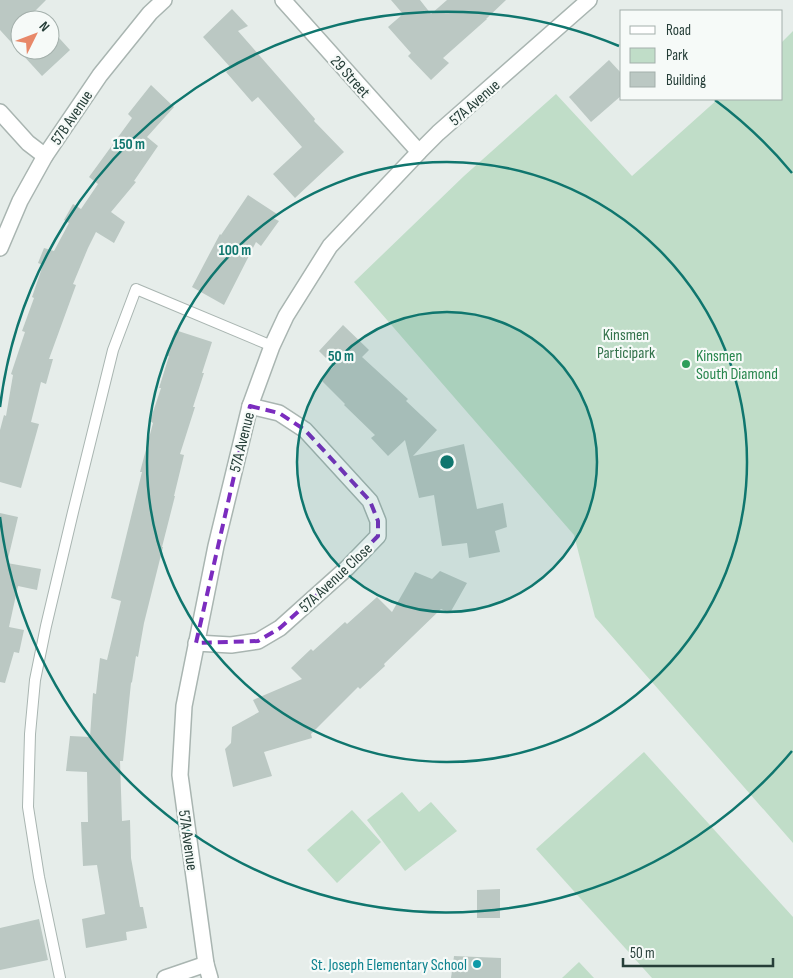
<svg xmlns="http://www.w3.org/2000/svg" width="793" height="978" font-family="'Sofia Sans Condensed',sans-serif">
  <rect width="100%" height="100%" fill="#e6edea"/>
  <g fill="#c0ddc8">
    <path d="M793,31V843L595,617L574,535L354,282L464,176L556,94L632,176L718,99H782V42Z"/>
    <path d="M644,752L793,917V978H652L536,849Z"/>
    <path d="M402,792L419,812L431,802L457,831L405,871L367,820Z"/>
    <path d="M352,810L381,842L337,883L307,850Z"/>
    <path d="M579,962L594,978H562Z"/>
  </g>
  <g fill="#bbc8c3">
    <path d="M0,0H46L35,11L43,20H20V50H50V28L70,50L42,76L0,30Z"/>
    <path d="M391,0H420L431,14L447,0H506L486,19H487L443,58L449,63L431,80L408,56L411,53L388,27L403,14Z"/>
    <path d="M232,9L248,26L238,31L315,119L314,121L344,152L295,198L273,174L302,147L258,97L252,102L226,72L231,68L203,37Z"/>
    <path d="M609,60L622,74V95L591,122L569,97Z"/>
    <path d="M151,85L174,107L147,137L158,146L134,181L136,182L111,212L125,222L114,243L96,232L88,248L73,284L76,285L49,359H53L46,384L41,382L31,422L39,424L21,488L0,482V430L4,415L6,416L13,375L11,374L25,332L22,331L34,298L32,297L43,265L38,263L44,248L54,251L69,223L64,220L73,204L81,209L98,184L89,177L132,118L128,114Z"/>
    <path d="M248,195L277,214L273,218L279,221L261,246L256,242L224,305L192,287L220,234L221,235Z"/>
    <path d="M343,325L369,350L362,357L408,399L406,401L437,430L413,456L464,444L477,509L503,503L507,527L495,531L500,552L469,558L467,543L442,546L434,495L419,498L405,440L388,456L371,438L375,435L344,405L345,404L321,380L334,366L319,351Z"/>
    <path d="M175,330L212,342L202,373H204L193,407H195L180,454L184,455L174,496H175L162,547H163L144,623L138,657L136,656L132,682L131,683L123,761H120L122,821L130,820L131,858L140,907H143L147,928L126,932L127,940L86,948L82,919L105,914L97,865L83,866L81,822H88L87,772L66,771L70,736L90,737L93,693L96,694L100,658L107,660L121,601L111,598L142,472H140L153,423L150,421L161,388H159L169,356H167Z"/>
    <path d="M0,513L18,517L7,563L41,569L37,590L18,586L9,627L24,630L19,653L14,652L5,683L0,682Z"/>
    <path d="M440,571L467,583L450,613L441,609L384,664L385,666L360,689L358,687L311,734L312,738L264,752L272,776L233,787L225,749L231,743L232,727L259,712L253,700L302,679L291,668L311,649L313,651L345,622L347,624L377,597L392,612L415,572L432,579Z"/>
    <path d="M500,889V918H477V890Z"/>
    <path d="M39,919L48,960L0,970V928Z"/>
    <path d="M454,956L501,958V978H451Z"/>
  </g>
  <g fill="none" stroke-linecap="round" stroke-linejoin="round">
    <defs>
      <path id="service" d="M60,978L39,877L28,807L30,734L35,680L46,626L73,512L113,350L136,289L272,346"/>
      <g id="minor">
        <path d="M0,112L28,143L45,156"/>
        <path d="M0,248L20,201L45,156L100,75L150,13L164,0"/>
        <path d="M196,643L231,645L258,641L280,628L347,568L378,536V521L370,501L305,430L279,413L250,406"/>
      </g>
      <g id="tertiary">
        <path d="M283,0L419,152"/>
        <path d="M165,978L206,964"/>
        <path d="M210,978L206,964L180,775L184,706L216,546L250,406L272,346L286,316L330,246L419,152L438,133L589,0"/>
      </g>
    </defs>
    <use href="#service" stroke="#a9b5b1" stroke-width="12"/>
    <use href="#minor" stroke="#a9b5b1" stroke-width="18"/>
    <use href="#tertiary" stroke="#a9b5b1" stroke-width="18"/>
    <use href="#service" stroke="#fff" stroke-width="10"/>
    <use href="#minor" stroke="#fff" stroke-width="15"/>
    <use href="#tertiary" stroke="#fff" stroke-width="15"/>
  </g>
  <path fill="none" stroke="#7b2cbf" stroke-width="4" stroke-dasharray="10 6" stroke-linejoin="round" d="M250,406L279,413L305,430L370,501L378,521V536L347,568L280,628L258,641L196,643Z"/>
  <circle cx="447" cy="462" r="150" fill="#0f766e" fill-opacity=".12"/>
  <g fill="none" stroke="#0f766e" stroke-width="2.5">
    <circle cx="447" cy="462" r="150"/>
    <circle cx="447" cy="462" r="300"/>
    <path d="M792 751A450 450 0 0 1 0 517M0 407A450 450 0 0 1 619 46M715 100A450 450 0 0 1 792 173"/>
  </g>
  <circle fill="#2e9e5b" stroke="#f6faf8" stroke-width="2" cx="686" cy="364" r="5"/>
  <circle fill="#0f9aa8" stroke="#f6faf8" stroke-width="2" cx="477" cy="964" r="5"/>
  <g text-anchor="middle" stroke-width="4.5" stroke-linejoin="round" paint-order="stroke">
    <g font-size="16" fill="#263e38" stroke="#f6faf8">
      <text transform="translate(351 76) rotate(48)" y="6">29 Street</text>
      <text transform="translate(474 102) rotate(-41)" y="6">57A Avenue</text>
      <text transform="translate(71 117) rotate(-56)" y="6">57B Avenue</text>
      <text transform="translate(241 442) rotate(-76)" y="6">57A Avenue</text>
      <text transform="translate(335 577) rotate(-43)" y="6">57A Avenue Close</text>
      <text transform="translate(189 840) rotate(82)" y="6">57A Avenue</text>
    </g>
    <g font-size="16" fill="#33724b" stroke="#f6faf8">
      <text x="626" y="340">Kinsmen<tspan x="626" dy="18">Participark</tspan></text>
    </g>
    <g font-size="16" fill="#27864d" stroke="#f6faf8" text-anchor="start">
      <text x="696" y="361">Kinsmen<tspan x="696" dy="18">South Diamond</tspan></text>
    </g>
    <g font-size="16" fill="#0d838f" stroke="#f6faf8" text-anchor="end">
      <text x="467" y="970">St. Joseph Elementary School</text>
    </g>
  </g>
  <circle cx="447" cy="462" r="8" fill="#0f766e" stroke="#f6faf8" stroke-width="2.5"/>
  <g font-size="15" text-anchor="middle" font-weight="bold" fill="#0f766e" stroke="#f6faf8" stroke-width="4.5" stroke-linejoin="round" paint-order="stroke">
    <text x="129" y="149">150 m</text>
    <text x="235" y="255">100 m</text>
    <text x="341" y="361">50 m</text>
  </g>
  <rect x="620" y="10" width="162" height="90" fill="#f6faf8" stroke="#a3afab"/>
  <rect x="630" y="26" width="25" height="8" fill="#ffffff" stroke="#a3afab"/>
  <text x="666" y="35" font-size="15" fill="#263e38">Road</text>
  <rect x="630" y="48" width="25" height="15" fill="#c0ddc8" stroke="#a3afab"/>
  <text x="666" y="60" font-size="15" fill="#263e38">Park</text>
  <rect x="630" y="72" width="25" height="15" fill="#bbc8c3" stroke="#a3afab"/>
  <text x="666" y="85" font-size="15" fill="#263e38">Building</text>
  <g transform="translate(35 35) rotate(48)"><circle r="24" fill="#f6faf8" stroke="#a3afab"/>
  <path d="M0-4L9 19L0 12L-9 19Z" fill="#e88869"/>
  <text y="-8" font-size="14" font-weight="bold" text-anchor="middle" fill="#263e38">N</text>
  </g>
  <path d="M623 958v8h150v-8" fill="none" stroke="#263e38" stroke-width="2.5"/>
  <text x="630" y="958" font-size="15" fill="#263e38" stroke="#f6faf8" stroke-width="4" paint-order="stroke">50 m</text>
</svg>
